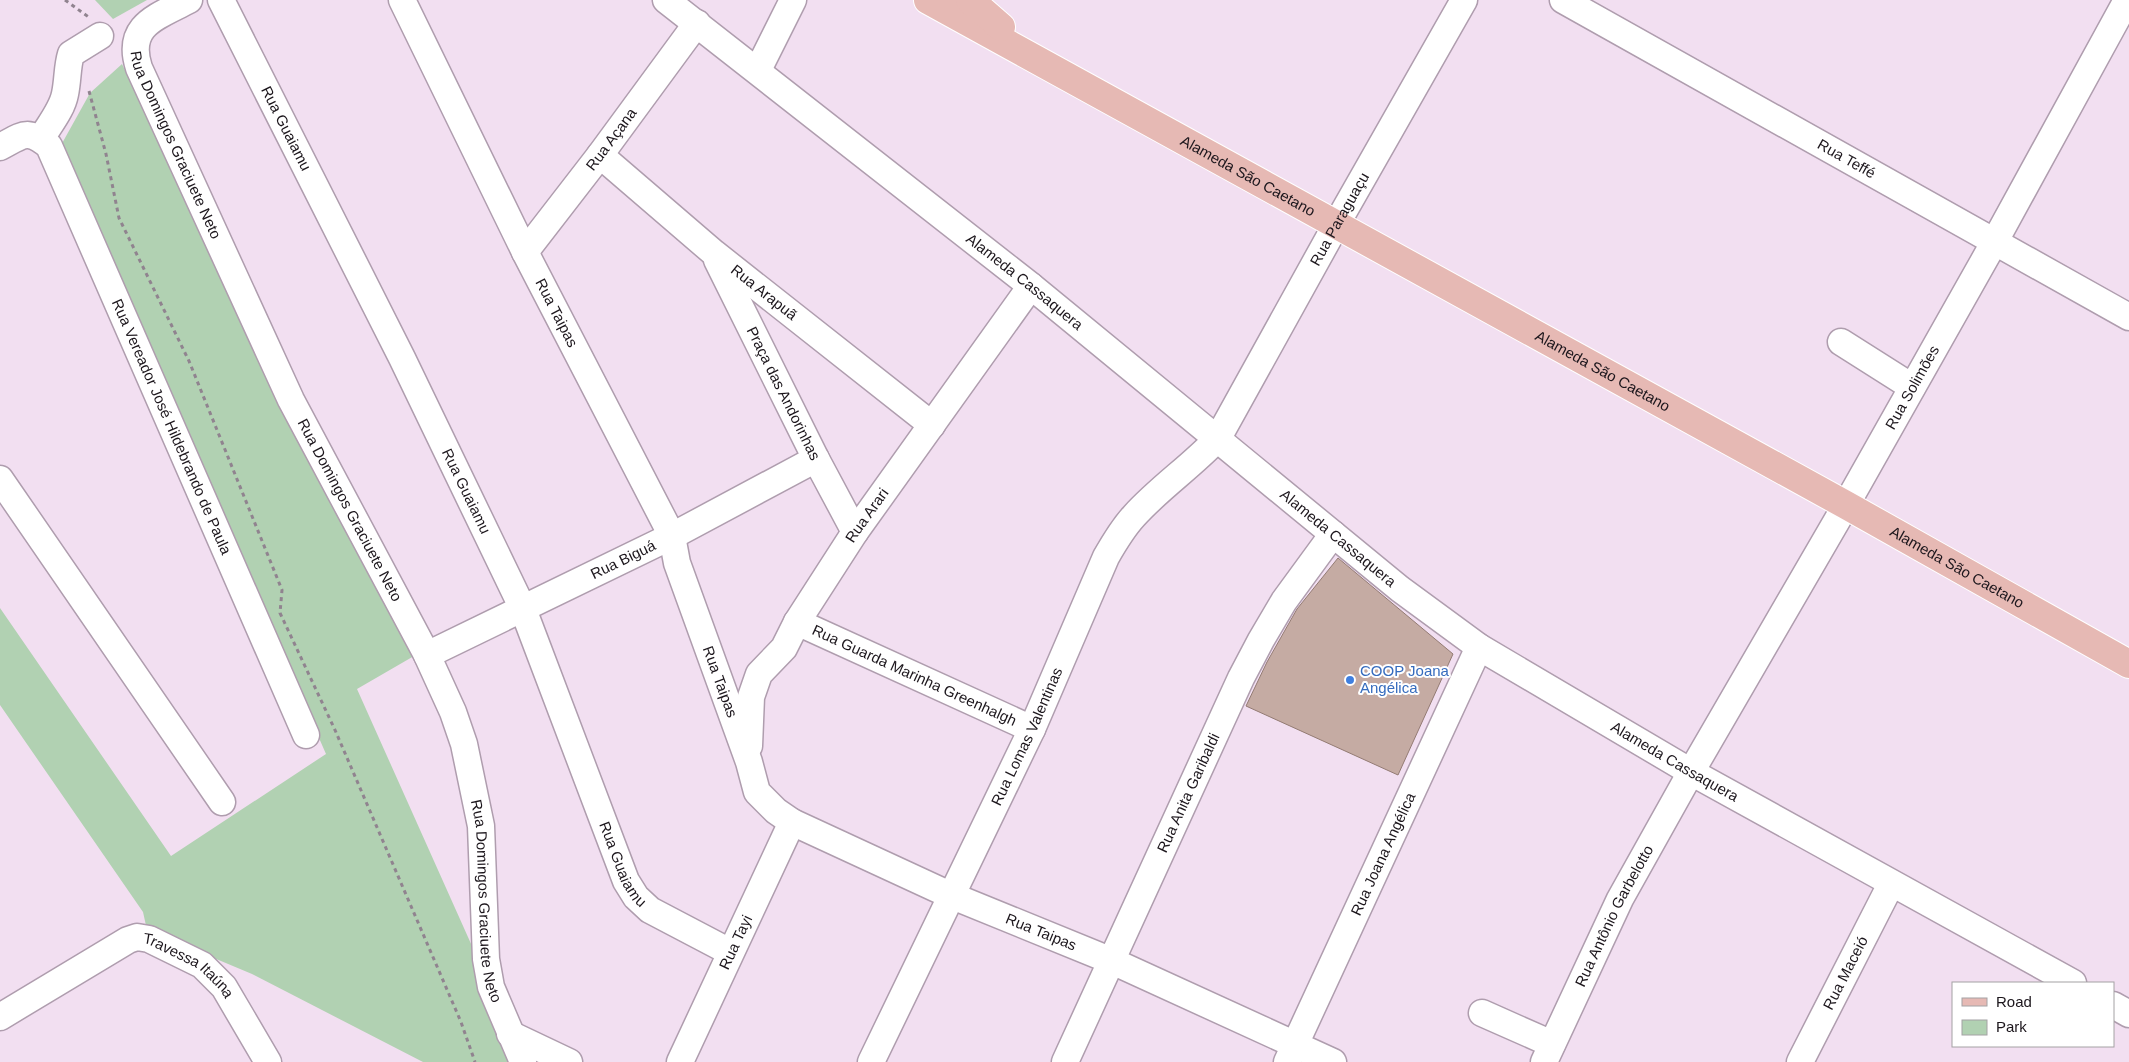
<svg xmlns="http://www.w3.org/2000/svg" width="2129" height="1062" font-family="Helvetica,sans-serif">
  <rect width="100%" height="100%" fill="#f2dff1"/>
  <g fill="#b1d1b2">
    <path d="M95,0H147L113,19Z"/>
    <path d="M122,64L280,393L414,656L357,689L472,946L476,975L515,1062H423L252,974L147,930L143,912L0,705V608L171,856L326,754L60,147L90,93Z"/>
  </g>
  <path fill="#c5aba3" stroke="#937b73" d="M1338,558L1453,654L1398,775L1246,706L1267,662L1297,609Z"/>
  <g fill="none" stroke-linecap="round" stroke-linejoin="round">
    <defs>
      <g id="minor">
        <path id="s1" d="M189,0C157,17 125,25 139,68L291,400L427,655L453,712L464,744L481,826L486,959L491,987L523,1062"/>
        <path id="s2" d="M221,0L402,358L523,609L626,881L636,897L650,910L730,952"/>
        <path id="s3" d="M402,0L525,252L672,536L677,563L749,762L757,792L776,811L792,822L950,895L1112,961L1333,1062"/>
        <path id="s4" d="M666,0L1031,286L1400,589L1479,647L1691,772L2073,983"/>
        <path id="s5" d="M1563,0L2129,317"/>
        <path d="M758,70L793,0"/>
        <path d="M41,139C49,125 62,110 65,94C68,80 67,67 71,54L100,36"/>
        <path id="s6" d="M0,147C23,135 27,128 49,146L306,735"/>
        <path id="s7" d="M600,155L714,253L932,425"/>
        <path id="s8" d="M525,252L600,155L697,23"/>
        <path id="s9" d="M717,260L816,459L855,532"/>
        <path d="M1841,342L1912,387"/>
        <path d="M0,479L222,802"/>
        <path id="s10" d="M797,622L1032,729"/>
        <path id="s11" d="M427,655L672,536L816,459"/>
        <path id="s12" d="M749,746L751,697L759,674L784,648L797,622L855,532L1031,286"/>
        <path d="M2113,1005L2129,1014"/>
        <path d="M1482,1013L1552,1044"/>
        <path id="s13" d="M0,1017L128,940L137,937L149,939L202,965L224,987L268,1062"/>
        <path d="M510,1034L569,1062"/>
        <path id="s14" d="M680,1062L792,822"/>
        <path id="s15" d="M871,1062L1032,729L1106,557C1114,543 1122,529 1134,516C1159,488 1192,466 1218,438L1336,225L1464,0"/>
        <path id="s16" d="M1065,1062L1241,678L1261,640L1284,601L1333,534"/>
        <path id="s17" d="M1287,1062L1479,647"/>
        <path id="s18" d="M1544,1062L1620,899L1691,772L1846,505L1995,241L2127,0"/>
        <path id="s19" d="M1800,1062L1891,884"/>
      </g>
      <g id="major">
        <path id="s20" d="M928,0L1846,505L2129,664"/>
        <path d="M970,0L1001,27"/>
      </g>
    </defs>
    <use href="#minor" stroke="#af9dae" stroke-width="29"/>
    <use href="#major" stroke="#fff" stroke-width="30"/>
    <g stroke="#90838f" stroke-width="3" stroke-dasharray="4 4" stroke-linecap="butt">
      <path d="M65,0L90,18"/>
      <path d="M89,91L106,154L119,218L189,361L282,590L280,613L335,730L461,1022L475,1062"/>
    </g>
    <use href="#minor" stroke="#fff" stroke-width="26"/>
    <use href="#major" stroke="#e6b9b4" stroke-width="28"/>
  </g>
  <circle fill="#3f7fe0" stroke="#fff" stroke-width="2" cx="1350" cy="680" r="5"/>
  <g text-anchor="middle" stroke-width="4" stroke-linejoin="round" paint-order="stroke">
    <g font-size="15" fill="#1c161c" stroke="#fff">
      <text dy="5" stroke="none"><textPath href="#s2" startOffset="144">Rua Guaiamu</textPath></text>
      <text dy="5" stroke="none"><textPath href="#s8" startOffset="142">Rua Açana</textPath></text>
      <text dy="5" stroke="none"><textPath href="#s1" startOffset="181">Rua Domingos Graciuete Neto</textPath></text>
      <text dy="5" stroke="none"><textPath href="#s5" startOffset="325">Rua Teffé</textPath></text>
      <text dy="5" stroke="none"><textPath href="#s20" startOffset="365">Alameda São Caetano</textPath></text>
      <text dy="5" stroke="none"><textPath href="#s15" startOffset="972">Rua Paraguaçu</textPath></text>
      <text dy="5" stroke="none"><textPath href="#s4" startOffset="456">Alameda Cassaquera</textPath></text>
      <text dy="5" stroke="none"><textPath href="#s7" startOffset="214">Rua Arapuã</textPath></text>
      <text dy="5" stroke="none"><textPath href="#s3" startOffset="349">Rua Taipas</textPath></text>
      <text dy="5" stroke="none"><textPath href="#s20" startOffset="770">Alameda São Caetano</textPath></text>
      <text dy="5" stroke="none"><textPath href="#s18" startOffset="769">Rua Solimões</textPath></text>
      <text dy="5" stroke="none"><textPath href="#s9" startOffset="149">Praça das Andorinhas</textPath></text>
      <text dy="5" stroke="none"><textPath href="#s6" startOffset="361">Rua Vereador José Hildebrando de Paula</textPath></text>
      <text dy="5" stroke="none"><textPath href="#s2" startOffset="549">Rua Guaiamu</textPath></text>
      <text dy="5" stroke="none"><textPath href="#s1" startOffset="586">Rua Domingos Graciuete Neto</textPath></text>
      <text dy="5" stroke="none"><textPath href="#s12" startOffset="266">Rua Arari</textPath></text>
      <text dy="5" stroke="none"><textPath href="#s4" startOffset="861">Alameda Cassaquera</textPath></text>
      <text dy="5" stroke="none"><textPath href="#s11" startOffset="218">Rua Biguá</textPath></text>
      <text dy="5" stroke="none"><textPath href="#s20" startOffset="1175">Alameda São Caetano</textPath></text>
      <text dy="5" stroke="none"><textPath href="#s10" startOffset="129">Rua Guarda Marinha Greenhalgh</textPath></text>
      <text dy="5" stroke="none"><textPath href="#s3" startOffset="754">Rua Taipas</textPath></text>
      <text dy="5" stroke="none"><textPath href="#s15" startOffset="361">Rua Lomas Valentinas</textPath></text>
      <text dy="5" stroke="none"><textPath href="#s4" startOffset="1266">Alameda Cassaquera</textPath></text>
      <text dy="5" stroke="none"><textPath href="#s16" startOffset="296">Rua Anita Garibaldi</textPath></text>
      <text dy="5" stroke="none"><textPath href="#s17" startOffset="229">Rua Joana Angélica</textPath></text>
      <text dy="5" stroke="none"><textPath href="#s2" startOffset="954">Rua Guaiamu</textPath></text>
      <text dy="5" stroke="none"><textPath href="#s1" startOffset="1006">Rua Domingos Graciuete Neto</textPath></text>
      <text dy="5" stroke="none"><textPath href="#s18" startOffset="162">Rua Antônio Garbelotto</textPath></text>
      <text dy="5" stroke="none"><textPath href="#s3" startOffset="1189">Rua Taipas</textPath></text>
      <text dy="5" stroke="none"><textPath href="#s14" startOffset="132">Rua Tayi</textPath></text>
      <text dy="5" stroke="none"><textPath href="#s13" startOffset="219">Travessa Itaúna</textPath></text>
      <text dy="5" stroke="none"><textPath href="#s19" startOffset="100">Rua Maceió</textPath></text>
    </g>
    <g font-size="15" fill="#366cbe" stroke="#fff" text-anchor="start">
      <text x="1360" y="676">COOP Joana<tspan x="1360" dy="17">Angélica</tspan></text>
    </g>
  </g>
  <rect x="1952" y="982" width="162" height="65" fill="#ffffff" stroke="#a4a2a4"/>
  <rect x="1962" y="998" width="25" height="8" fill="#e6b9b4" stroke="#a4a2a4"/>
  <text x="1996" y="1007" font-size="15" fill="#1c161c">Road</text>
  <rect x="1962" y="1020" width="25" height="15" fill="#b1d1b2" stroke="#a4a2a4"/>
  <text x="1996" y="1032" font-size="15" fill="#1c161c">Park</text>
</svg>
